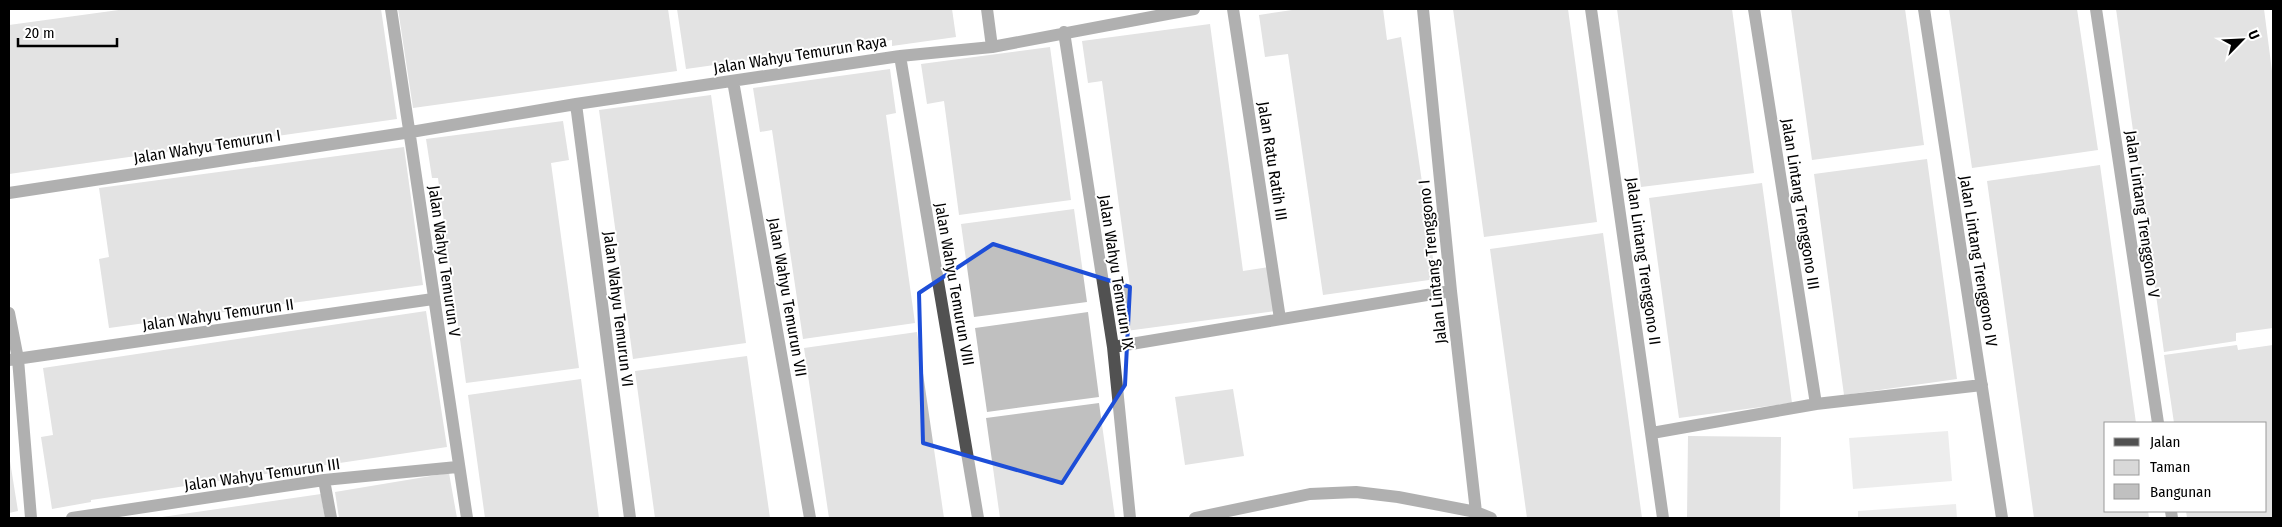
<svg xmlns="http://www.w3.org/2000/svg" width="2282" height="527" viewBox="0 0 2282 527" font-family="'Fira Sans Condensed',sans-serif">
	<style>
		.green { fill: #d8d8d8 }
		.building { fill: #c0c0c0 }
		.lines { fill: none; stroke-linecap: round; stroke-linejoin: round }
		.minor { stroke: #515151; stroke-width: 12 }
		.marked { fill: none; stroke: #1d4ed8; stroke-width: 4; stroke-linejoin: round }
		.labels { text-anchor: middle; stroke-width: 4; stroke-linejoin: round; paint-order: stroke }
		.street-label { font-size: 16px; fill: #000; stroke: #fff }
	</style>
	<rect width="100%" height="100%" fill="#fff"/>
	<path class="green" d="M1948 431 1952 481 1853 489 1849 438Z
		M1956 504 1957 518H1858V511Z"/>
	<path class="building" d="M126 9H381L397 119 9 174V25Z
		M398 9H668L677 71 413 108Z
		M677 9H952L956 37 892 46V40L686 69Z
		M1299 9H1383L1387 40 1401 37 1436 279 1323 295 1288 54 1265 57 1259 15Z
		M1453 9H1568L1597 222 1484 237Z
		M1617 9H1732L1754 173 1641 187Z
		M1791 9H1905L1924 145 1812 160Z
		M1949 9H2077L2098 150 1972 168Z
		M2116 9H2264L2273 79V328L2236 333V341L2164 352Z
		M1210 24 1243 271 1269 267 1275 311 1126 331 1120 287 1130 286 1102 81 1088 83 1082 41Z
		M1050 47 1071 200 959 215 944 101 927 104 921 64Z
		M890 69 896 113 886 115 915 323 803 339 772 130 760 132 753 88Z
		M711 95 746 343 633 359 599 110Z
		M563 121 569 160 551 163 579 368 466 383 438 178H432L426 139Z
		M404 147 423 285 109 328 99 259 109 257 99 188Z
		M1927 159 1957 379 1844 395 1814 174Z
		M2100 165 2136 423H2106V511H2148L2149 518H2034L1987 181Z
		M1762 183 1792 403 1679 418 1649 198Z
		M1074 209 1087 302 974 317 961 224Z
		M1603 233 1642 518H1527L1490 249Z
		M426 311 447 447 91 500V502L52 509 41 437 53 435 43 368Z
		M1088 312 1099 397 987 412 975 328Z
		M917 332 944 518H829L804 348Z
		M2237 345 2238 350 2273 345V518H2187L2186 511H2266V423H2174L2164 355Z
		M747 356 770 518H655L635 371Z
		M581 379 599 518H485L468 395Z
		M1233 389 1244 456 1185 465 1175 397Z
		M1099 403 1115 518H1000L986 418Z
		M1688 436 1781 437 1780 518H1687Z
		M9 455 18 511 9 513Z
		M449 473 457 518H339L335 492Z
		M321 494 325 518H162V517Z"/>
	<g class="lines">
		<path class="minor" d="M391 9 467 518
			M987 9 992 47
			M1233 9 1280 319
			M1423 9 1451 291 1476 512
			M1591 9 1663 518
			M1754 9 1816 404
			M1924 9 2002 518
			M2096 9 2158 423
			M1064 32 1113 347 1130 518
			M900 56 978 518
			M733 81 810 518
			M576 104 630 518
			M9 193 411 132 576 104 900 56 992 47 1194 9
			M9 313 18 359 31 518
			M1113 347 1451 291
			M9 360 433 299
			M1652 433 1816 404 1982 385
			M324 480 331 518
			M2171 511 2172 518
			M72 518 324 480 457 467
			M1195 518 1310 494 1356 492 1398 497 1476 512 1491 518"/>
	</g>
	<path d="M0 0H2282V527H0ZM993 244 1130 287 1125 385 1062 483 923 443 919 293Z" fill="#fff" fill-opacity=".55" fill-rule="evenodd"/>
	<path class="marked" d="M993 244 1130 287 1125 385 1062 483 923 443 919 293Z"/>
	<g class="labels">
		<g class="street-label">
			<text transform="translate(800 54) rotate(-9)" y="6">Jalan Wahyu Temurun Raya</text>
			<text transform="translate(207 146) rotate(-9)" y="6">Jalan Wahyu Temurun I</text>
			<text transform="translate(1273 161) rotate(81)" y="6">Jalan Ratu Ratih III</text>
			<text transform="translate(1801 204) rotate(81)" y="6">Jalan Lintang Trenggono III</text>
			<text transform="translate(2143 214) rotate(82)" y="6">Jalan Lintang Trenggono V</text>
			<text transform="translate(445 261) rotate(82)" y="6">Jalan Wahyu Temurun V</text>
			<text transform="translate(1644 261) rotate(82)" y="6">Jalan Lintang Trenggono II</text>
			<text transform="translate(1979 261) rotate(81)" y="6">Jalan Lintang Trenggono IV</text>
			<text transform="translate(1432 262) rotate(-96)" y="6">Jalan Lintang Trenggono I</text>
			<text transform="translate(1117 272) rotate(81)" y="6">Jalan Wahyu Temurun IX</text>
			<text transform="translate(955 284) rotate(80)" y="6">Jalan Wahyu Temurun VIII</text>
			<text transform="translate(788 297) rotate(80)" y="6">Jalan Wahyu Temurun VII</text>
			<text transform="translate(619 309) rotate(83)" y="6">Jalan Wahyu Temurun VI</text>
			<text transform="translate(218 314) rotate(-8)" y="6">Jalan Wahyu Temurun II</text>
			<text transform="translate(262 474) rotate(-8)" y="6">Jalan Wahyu Temurun III</text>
		</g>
	</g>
	<rect width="2282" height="527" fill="none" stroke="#000000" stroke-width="20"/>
	<rect x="2104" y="422" width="162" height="90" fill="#ffffff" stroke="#999999"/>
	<rect x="2114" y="438" width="25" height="8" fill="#515151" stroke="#999999"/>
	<text x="2150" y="447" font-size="15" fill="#000000">Jalan</text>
	<rect x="2114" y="460" width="25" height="15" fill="#d8d8d8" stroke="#999999"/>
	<text x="2150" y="472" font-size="15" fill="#000000">Taman</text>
	<rect x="2114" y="484" width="25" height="15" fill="#c0c0c0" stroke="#999999"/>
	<text x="2150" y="497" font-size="15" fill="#000000">Bangunan</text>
	<g transform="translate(2242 40) rotate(66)" stroke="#ffffff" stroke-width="4" paint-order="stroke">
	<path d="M0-4L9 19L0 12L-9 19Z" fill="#000000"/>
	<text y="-8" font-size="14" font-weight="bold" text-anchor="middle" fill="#000000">U</text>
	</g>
	<path d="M18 38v8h99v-8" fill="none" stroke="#000000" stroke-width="2.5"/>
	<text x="25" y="38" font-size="15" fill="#000000" stroke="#ffffff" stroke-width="4" paint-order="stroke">20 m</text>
</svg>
